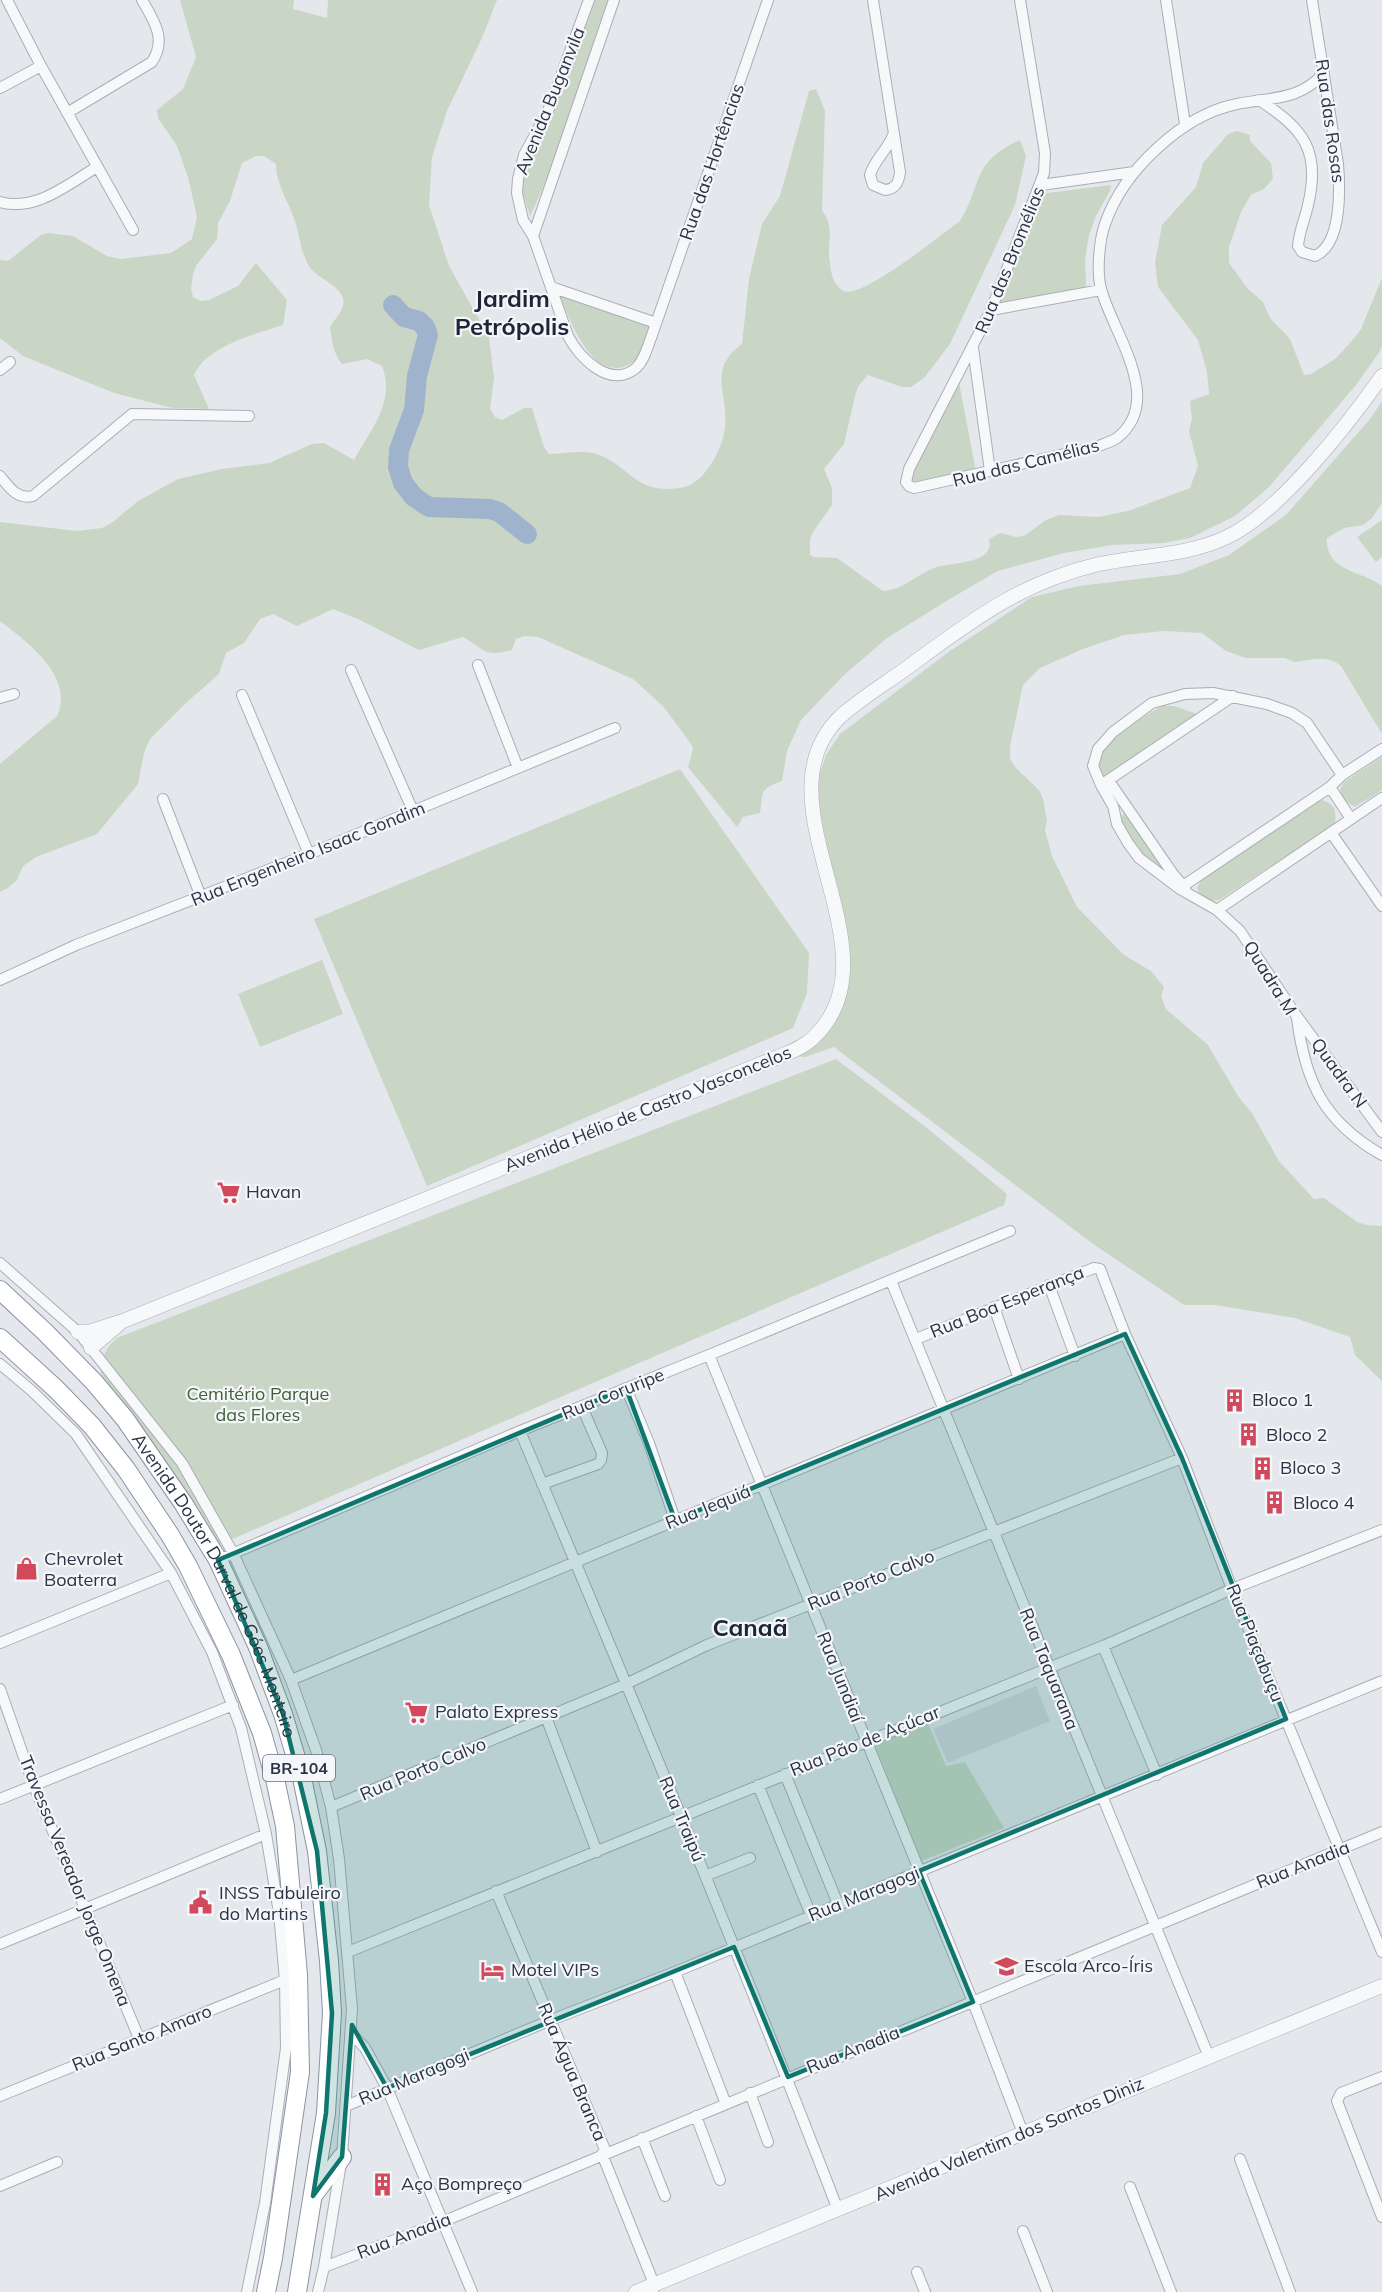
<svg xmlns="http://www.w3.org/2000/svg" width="1382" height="2292" viewBox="0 0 1382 2292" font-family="Mulish,sans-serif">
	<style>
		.built { fill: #d2d6de }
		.green { fill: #c9d6c5 }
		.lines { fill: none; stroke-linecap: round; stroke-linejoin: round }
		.river { stroke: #9fb4cc; stroke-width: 20 }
		.minor-casing { stroke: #a9aeb7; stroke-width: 12 }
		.tertiary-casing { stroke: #a9aeb7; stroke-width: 15 }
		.trunk-casing { stroke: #8b94a3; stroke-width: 20 }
		.minor { stroke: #f7f8fa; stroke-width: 10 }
		.tertiary { stroke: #f7f8fa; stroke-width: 14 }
		.trunk { stroke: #fff; stroke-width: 18 }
		.marked { fill: #0f766e; fill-opacity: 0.2; stroke: #0f766e; stroke-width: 4.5; stroke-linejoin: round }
		.labels { text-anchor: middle; stroke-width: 4.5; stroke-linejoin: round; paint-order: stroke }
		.shield { fill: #f4f6f9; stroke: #676e7b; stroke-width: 1.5 }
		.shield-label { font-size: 16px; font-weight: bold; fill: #2b3445 }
		.street-label { font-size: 18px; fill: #2b3445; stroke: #f4f6f9 }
		.poi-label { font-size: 18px; fill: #2b3445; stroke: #f4f6f9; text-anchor: start }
		.park-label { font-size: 18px; fill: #3f6138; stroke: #f4f6f9 }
		.district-label { font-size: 24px; font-weight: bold; fill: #1d2536; stroke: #f4f6f9 }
	</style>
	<rect width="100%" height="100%" fill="#e4e7ec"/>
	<path class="built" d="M1036 1686 1050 1721 948 1763 933 1729Z"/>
	<path class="green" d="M180 0H294L293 9 327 18 328 0H497L481 40 447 111 432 157 429 205 449 266 489 337 494 377 490 409 495 417 502 420 524 408H532L544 447 549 454C564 454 584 449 599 455 626 465 635 489 667 489 675 489 683 488 690 485 708 476 723 447 725 428 729 394 706 370 742 344L749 279 762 224 780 196 809 91 816 89 825 111 822 211C836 227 826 244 830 263 831 273 833 286 844 291 862 299 942 234 960 221 983 183 971 162 1020 140L1026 156 1015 205 950 344 924 378 911 387H902L868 375 859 385 856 392 844 444 824 469 832 488V505L813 532 810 539V555L814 557 837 558 883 591C903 590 916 575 934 568 947 563 978 564 987 552 990 548 990 543 989 539L1000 533 1016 537 1024 536 1046 520 1059 515 1098 517 1128 511 1190 488 1198 466 1189 431 1192 419 1190 401 1209 394 1207 372 1198 340 1158 287 1155 263 1162 225 1196 187 1203 163 1228 134 1237 131 1250 135V141L1271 163 1273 179 1264 189 1251 195 1241 212 1229 247V263L1248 289 1263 302 1270 318 1290 339 1304 375 1311 374 1335 359 1351 342 1361 329 1382 278V346L1380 351 1356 385 1268 488 1235 516 1190 538 1164 543 1112 545 1064 553 998 571 948 600 887 638 843 676 801 720 787 751 782 781C759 789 763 792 760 813L743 817 737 827 688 767 693 749 691 744 663 706 633 679 538 637 525 636 516 639 512 650C483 658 485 649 463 637L419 650 358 619 333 609 297 626 273 614 260 619 244 643 226 653 219 674 187 702 150 739 144 753 138 784 97 834 36 857 23 866 17 880 8 888 0 892V764L57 716C75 676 27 642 0 621V522L77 531 102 528 113 522 138 501 178 479 222 469 269 463 312 444 324 443 354 460C370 431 396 401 382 366L367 359 342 364C333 353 332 341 330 327 335 319 346 308 343 298 339 286 321 279 312 270 301 257 300 236 295 221 289 202 276 185 276 164L264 156H256L242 163 230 201 218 223 217 239 196 266 193 274 191 289 193 297 201 301 209 300 238 286 256 263 287 300 283 325C255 334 207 346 194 375L209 409 173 408 114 393 23 356 0 338V260L8 261 41 235 48 233 73 236 107 256 121 259 171 253 192 239 197 217 188 177 177 146 158 118 157 110 183 89 196 57Z
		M594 0H608C584 72 563 148 530 216L523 193V180L529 154 557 103Z
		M1111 185 1110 191 1096 216 1089 235 1085 259 1086 284 1084 289 996 306 1040 194Z
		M559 294 651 326C647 336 644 348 638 357 635 362 629 365 623 367 589 376 569 317 559 294Z
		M958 377 976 472 913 486 908 476Z
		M1382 401V503L1372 518 1363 525 1344 528 1327 538C1325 572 1363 571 1382 586V734L1341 666C1326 654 1312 660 1294 662L1285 658H1246L1226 651 1202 633 1164 631 1124 635 1083 649 1040 668 1023 685 1010 746V759L1016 768 1039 790 1043 799 1047 820 1045 830 1052 856 1077 907 1124 955 1151 971 1164 987 1161 997 1166 1009 1208 1045 1238 1096 1252 1113 1279 1161 1314 1199 1324 1198 1357 1222 1367 1225 1382 1226V1381L1355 1355 1350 1337 1295 1318 1215 1305H1184L1093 1244 834 1047 805 1057 794 1056 812 1047 827 1034 838 1017 846 987V942L815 788 826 755 840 734 950 651 1032 597 1079 586 1180 574 1229 555 1286 515 1371 418Z
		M1382 520V557L1376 562 1357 537Z
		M1162 706H1174L1200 715 1103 778C1083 747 1140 720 1162 706Z
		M1382 757V790L1355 807C1346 802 1342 799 1340 789L1344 782Z
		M680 769 809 953 807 993 793 1028 427 1186 314 919Z
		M1322 800C1334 804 1337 810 1335 823L1330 827 1219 900 1211 901 1200 895 1197 888 1201 880 1317 801Z
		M1123 814 1129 815 1163 866 1160 870 1139 853 1119 820Z
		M322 960 343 1014 260 1047 238 994Z
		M836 1059 927 1128 1007 1194 1004 1205 214 1547 101 1373C102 1357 105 1348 117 1338Z
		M928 1723 946 1766 965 1762 1004 1828 921 1861 875 1745Z"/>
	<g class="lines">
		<path class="river" d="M393 305 404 317 419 321 425 327 428 335 417 376 414 410 399 450 398 467 403 483 414 497 429 507 490 509 499 512 527 534"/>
		<defs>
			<path id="minor" d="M7 0 41 66 133 230
				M589 0 548 111 524 155 518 179 517 193 523 220 533 236 568 336C579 357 610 390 636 368 644 361 647 348 651 338L768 0
				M873 0 900 172C899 182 896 189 885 190L873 185 870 175C874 160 887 151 893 135
				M1020 0 1045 153 1044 173 991 310 909 469 906 482 909 486 914 488 1096 447C1103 444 1111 442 1117 438 1165 401 1114 334 1102 292 1096 275 1099 241 1105 224 1123 171 1182 115 1237 104 1272 97 1299 101 1324 73
				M1166 0 1185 124
				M0 88 41 66
				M1259 100C1304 129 1321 151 1308 205 1305 219 1299 232 1298 246L1302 252 1315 256C1342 244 1340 189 1338 164L1312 0
				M67 113 152 62C167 39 154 21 142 0
				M1041 185 1134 172
				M0 202C36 212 68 184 97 167
				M533 236 614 0
				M551 287 656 323
				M991 310 1101 290
				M973 348 990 471
				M0 370 10 362
				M0 476C9 487 17 500 33 496L132 414 249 416
				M478 665 518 768
				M351 670 413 811
				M242 695 309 854
				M0 698 14 694
				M1342 775 1307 723 1292 713 1267 704 1213 693 1185 694 1152 703 1113 732 1098 749 1093 766 1101 785 1113 806 1117 824 1128 843 1139 858 1180 889 1217 910 1240 931 1296 1015 1382 1132
				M1109 781 1173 874 1185 888
				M1101 785 1233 696
				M1330 787 1351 819
				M163 799 201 897
				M1332 834 1382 906
				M1183 886 1330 787 1342 775 1382 749
				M1217 910 1382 798
				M0 980 76 945 309 854 615 728
				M1297 1018C1305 1082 1324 1122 1382 1155
				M0 1263 78 1332 182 1463 233 1553 291 1680 316 1750 331 1807 339 1859 352 2009 342 2157 324 2267 318 2292
				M891 1281 1209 2057
				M1049 1285 1075 1356
				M994 1307 1019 1379
				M916 1339 1094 1268 1100 1269 1125 1334 1182 1458 1232 1589 1382 1952
				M709 1355 973 2002 1023 2133
				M0 1364 32 1391 76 1434 171 1573 212 1652 241 1728 266 1834 279 1913 285 1980 286 2048 265 2203 247 2292
				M626 1388 649 1443 675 1520
				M520 1431C629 1689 737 1948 838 2210
				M542 1484 598 1464 601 1460 602 1453 582 1407
				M218 1560 520 1431 709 1355 1010 1231
				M0 1643 171 1573
				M1103 1646 1157 1775
				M291 1680 1125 1334
				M0 1689 34 1786 139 2038
				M546 1717 597 1852
				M785 1774 838 1904
				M758 1785 811 1915
				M0 1799 233 1705
				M331 1807 626 1684 707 1645 1182 1458
				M705 1876 750 1858
				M496 1891 606 2152
				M0 1944 266 1834
				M348 1952 1103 1646 1232 1589 1382 1530
				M675 1972 726 2104
				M351 2033 365 2048 387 2088 472 2292
				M1382 2077 1341 2093 1337 2101 1382 2217
				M750 2093 768 2142
				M0 2096 285 1980
				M346 2106 551 2020 675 1972 1382 1681
				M696 2116 720 2180
				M642 2138 665 2196
				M602 2154 654 2284 653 2290
				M1240 2159 1290 2292
				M0 2186 57 2162
				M1130 2187 1171 2292
				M1023 2231 1047 2292
				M324 2267 442 2222 1382 1832
				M917 2272 925 2292"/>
			<path id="tertiary" d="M78 1332H89L123 1321 778 1057C790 1052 804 1047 814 1037 903 951 751 801 841 716 860 699 883 685 904 670 967 624 1017 584 1095 565 1139 555 1185 557 1227 537 1279 513 1349 423 1382 376
				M91 1348 119 1324
				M636 2292 1382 1986"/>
			<g id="trunk">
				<path id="s1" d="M0 1290 45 1332 94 1382 125 1419 183 1503 218 1560 258 1647 283 1714 302 1778 317 1851 329 1961 332 2013 326 2113 297 2292"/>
				<path d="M0 1338 56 1389 92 1426 126 1469 170 1535 188 1566 231 1655 262 1733 275 1779 285 1826 298 1975 300 2072 273 2258 266 2292"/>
				<path d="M314 2194 342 2157"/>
			</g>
		</defs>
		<use href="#minor" class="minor-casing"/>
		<use href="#tertiary" class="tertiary-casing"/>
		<use href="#trunk" class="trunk-casing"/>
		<use href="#minor" class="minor"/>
		<use href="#tertiary" class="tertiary"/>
		<use href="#trunk" class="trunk"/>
	</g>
	<path class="marked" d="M1125 1334 1182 1458 1286 1719 919 1871 973 2002 788 2077 734 1947 387 2088 352 2025 342 2157 313 2196 326 2113 332 2013 317 1851 283 1714 218 1560 626 1388 675 1520Z"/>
	<defs>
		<symbol id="supermarket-bare" viewBox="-9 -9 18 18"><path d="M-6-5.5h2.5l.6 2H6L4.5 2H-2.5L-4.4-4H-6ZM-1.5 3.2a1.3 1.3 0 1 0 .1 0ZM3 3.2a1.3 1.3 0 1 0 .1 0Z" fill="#d1495b" stroke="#f4f6f9" stroke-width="2.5" paint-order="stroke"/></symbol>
		<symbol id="building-bare" viewBox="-9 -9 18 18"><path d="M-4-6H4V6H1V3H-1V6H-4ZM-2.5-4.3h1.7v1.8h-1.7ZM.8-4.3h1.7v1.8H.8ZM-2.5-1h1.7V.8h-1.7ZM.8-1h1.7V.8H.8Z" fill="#d1495b" stroke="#f4f6f9" stroke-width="2.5" paint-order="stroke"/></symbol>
		<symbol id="shop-bare" viewBox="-9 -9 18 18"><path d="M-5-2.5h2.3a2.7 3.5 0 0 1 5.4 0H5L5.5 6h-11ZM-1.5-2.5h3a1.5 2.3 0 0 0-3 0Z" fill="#d1495b" stroke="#f4f6f9" stroke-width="2.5" paint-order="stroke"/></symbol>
		<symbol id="civic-bare" viewBox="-9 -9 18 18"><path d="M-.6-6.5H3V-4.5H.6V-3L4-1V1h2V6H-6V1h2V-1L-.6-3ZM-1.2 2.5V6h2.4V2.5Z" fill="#d1495b" stroke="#f4f6f9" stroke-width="2.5" paint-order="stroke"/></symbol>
		<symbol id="school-bare" viewBox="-9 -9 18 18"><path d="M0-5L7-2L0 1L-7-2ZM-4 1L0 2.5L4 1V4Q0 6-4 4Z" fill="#d1495b" stroke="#f4f6f9" stroke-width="2.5" paint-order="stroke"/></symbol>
		<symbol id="hotel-bare" viewBox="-9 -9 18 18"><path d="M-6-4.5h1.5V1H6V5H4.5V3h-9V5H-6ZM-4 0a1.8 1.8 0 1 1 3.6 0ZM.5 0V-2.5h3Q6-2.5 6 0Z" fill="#d1495b" stroke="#f4f6f9" stroke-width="2.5" paint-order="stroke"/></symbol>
	</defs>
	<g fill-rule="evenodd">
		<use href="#supermarket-bare" x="212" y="1176" width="33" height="33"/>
		<use href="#building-bare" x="1218" y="1384" width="33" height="33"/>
		<use href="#building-bare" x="1232" y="1418" width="33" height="33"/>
		<use href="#building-bare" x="1246" y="1452" width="33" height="33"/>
		<use href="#building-bare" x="1258" y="1486" width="33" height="33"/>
		<use href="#shop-bare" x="10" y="1552" width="33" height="33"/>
		<use href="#supermarket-bare" x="400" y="1696" width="33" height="33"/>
		<use href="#civic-bare" x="184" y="1886" width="33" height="33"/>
		<use href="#school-bare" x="990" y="1950" width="33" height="33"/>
		<use href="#hotel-bare" x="476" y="1954" width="33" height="33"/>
		<use href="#building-bare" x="366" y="2168" width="33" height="33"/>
	</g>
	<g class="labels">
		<rect class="shield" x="263" y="1755" width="72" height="26" rx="4.5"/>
		<g class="shield-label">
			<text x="299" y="1774">BR-104</text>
		</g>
		<g class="street-label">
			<text transform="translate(550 101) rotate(-68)" y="6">Avenida Buganvila</text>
			<text transform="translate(1330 121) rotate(82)" y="6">Rua das Rosas</text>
			<text transform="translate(712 162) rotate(-71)" y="6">Rua das Hortências</text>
			<text transform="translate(1010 260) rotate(-68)" y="6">Rua das Bromélias</text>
			<text transform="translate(1026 463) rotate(-14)" y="6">Rua das Camélias</text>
			<text transform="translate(308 854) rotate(-22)" y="6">Rua Engenheiro Isaac Gondim</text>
			<text transform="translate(1270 978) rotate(58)" y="6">Quadra M</text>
			<text transform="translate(1339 1073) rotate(54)" y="6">Quadra N</text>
			<text transform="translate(648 1109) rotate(-22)" y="6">Avenida Hélio de Castro Vasconcelos</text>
			<text transform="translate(1007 1302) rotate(-22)" y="6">Rua Boa Esperança</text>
			<text transform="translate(613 1394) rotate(-22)" y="6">Rua Coruripe</text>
			<text transform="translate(708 1507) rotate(-22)" y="6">Rua Jequiá</text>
			<text transform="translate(871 1580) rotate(-22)" y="6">Rua Porto Calvo</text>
			<text dy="6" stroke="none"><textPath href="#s1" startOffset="370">Avenida Doutor Durval de Góes Monteiro</textPath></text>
			<text transform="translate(1255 1643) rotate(68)" y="6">Rua Piaçabuçu</text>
			<text transform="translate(1049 1669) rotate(68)" y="6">Rua Taquarana</text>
			<text transform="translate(840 1677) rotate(68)" y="6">Rua Jundiaí</text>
			<text transform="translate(865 1741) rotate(-22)" y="6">Rua Pão de Açúcar</text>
			<text transform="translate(423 1769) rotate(-23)" y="6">Rua Porto Calvo</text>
			<text transform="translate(682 1819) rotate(67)" y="6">Rua Traipú</text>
			<text transform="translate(1303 1865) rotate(-22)" y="6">Rua Anadia</text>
			<text transform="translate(75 1881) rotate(68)" y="6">Travessa Vereador Jorge Omena</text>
			<text transform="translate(864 1894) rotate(-22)" y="6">Rua Maragogi</text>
			<text transform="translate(142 2038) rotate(-22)" y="6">Rua Santo Amaro</text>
			<text transform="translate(853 2050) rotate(-22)" y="6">Rua Anadia</text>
			<text transform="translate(572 2072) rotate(67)" y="6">Rua Água Branca</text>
			<text transform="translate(414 2077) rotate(-23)" y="6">Rua Maragogi</text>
			<text transform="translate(1009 2139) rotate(-23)" y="6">Avenida Valentim dos Santos Diniz</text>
			<text transform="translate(404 2236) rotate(-21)" y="6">Rua Anadia</text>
		</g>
		<g class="poi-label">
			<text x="246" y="1198">Havan</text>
			<text x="1252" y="1406">Bloco 1</text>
			<text x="1266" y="1441">Bloco 2</text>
			<text x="1280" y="1474">Bloco 3</text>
			<text x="1293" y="1509">Bloco 4</text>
			<text x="44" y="1565">Chevrolet<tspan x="44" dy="21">Boaterra</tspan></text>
			<text x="435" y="1718">Palato Express</text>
			<text x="219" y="1899">INSS Tabuleiro<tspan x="219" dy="21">do Martins</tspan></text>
			<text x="1024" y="1972">Escola Arco-Íris</text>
			<text x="511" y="1976">Motel VIPs</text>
			<text x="401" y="2190">Aço Bompreço</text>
		</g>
		<g class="park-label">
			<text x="258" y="1400">Cemitério Parque<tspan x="258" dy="21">das Flores</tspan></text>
		</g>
		<g class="district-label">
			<text x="512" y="307">Jardim<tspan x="512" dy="28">Petrópolis</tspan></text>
			<text x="750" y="1636">Canaã</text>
		</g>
	</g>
</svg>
